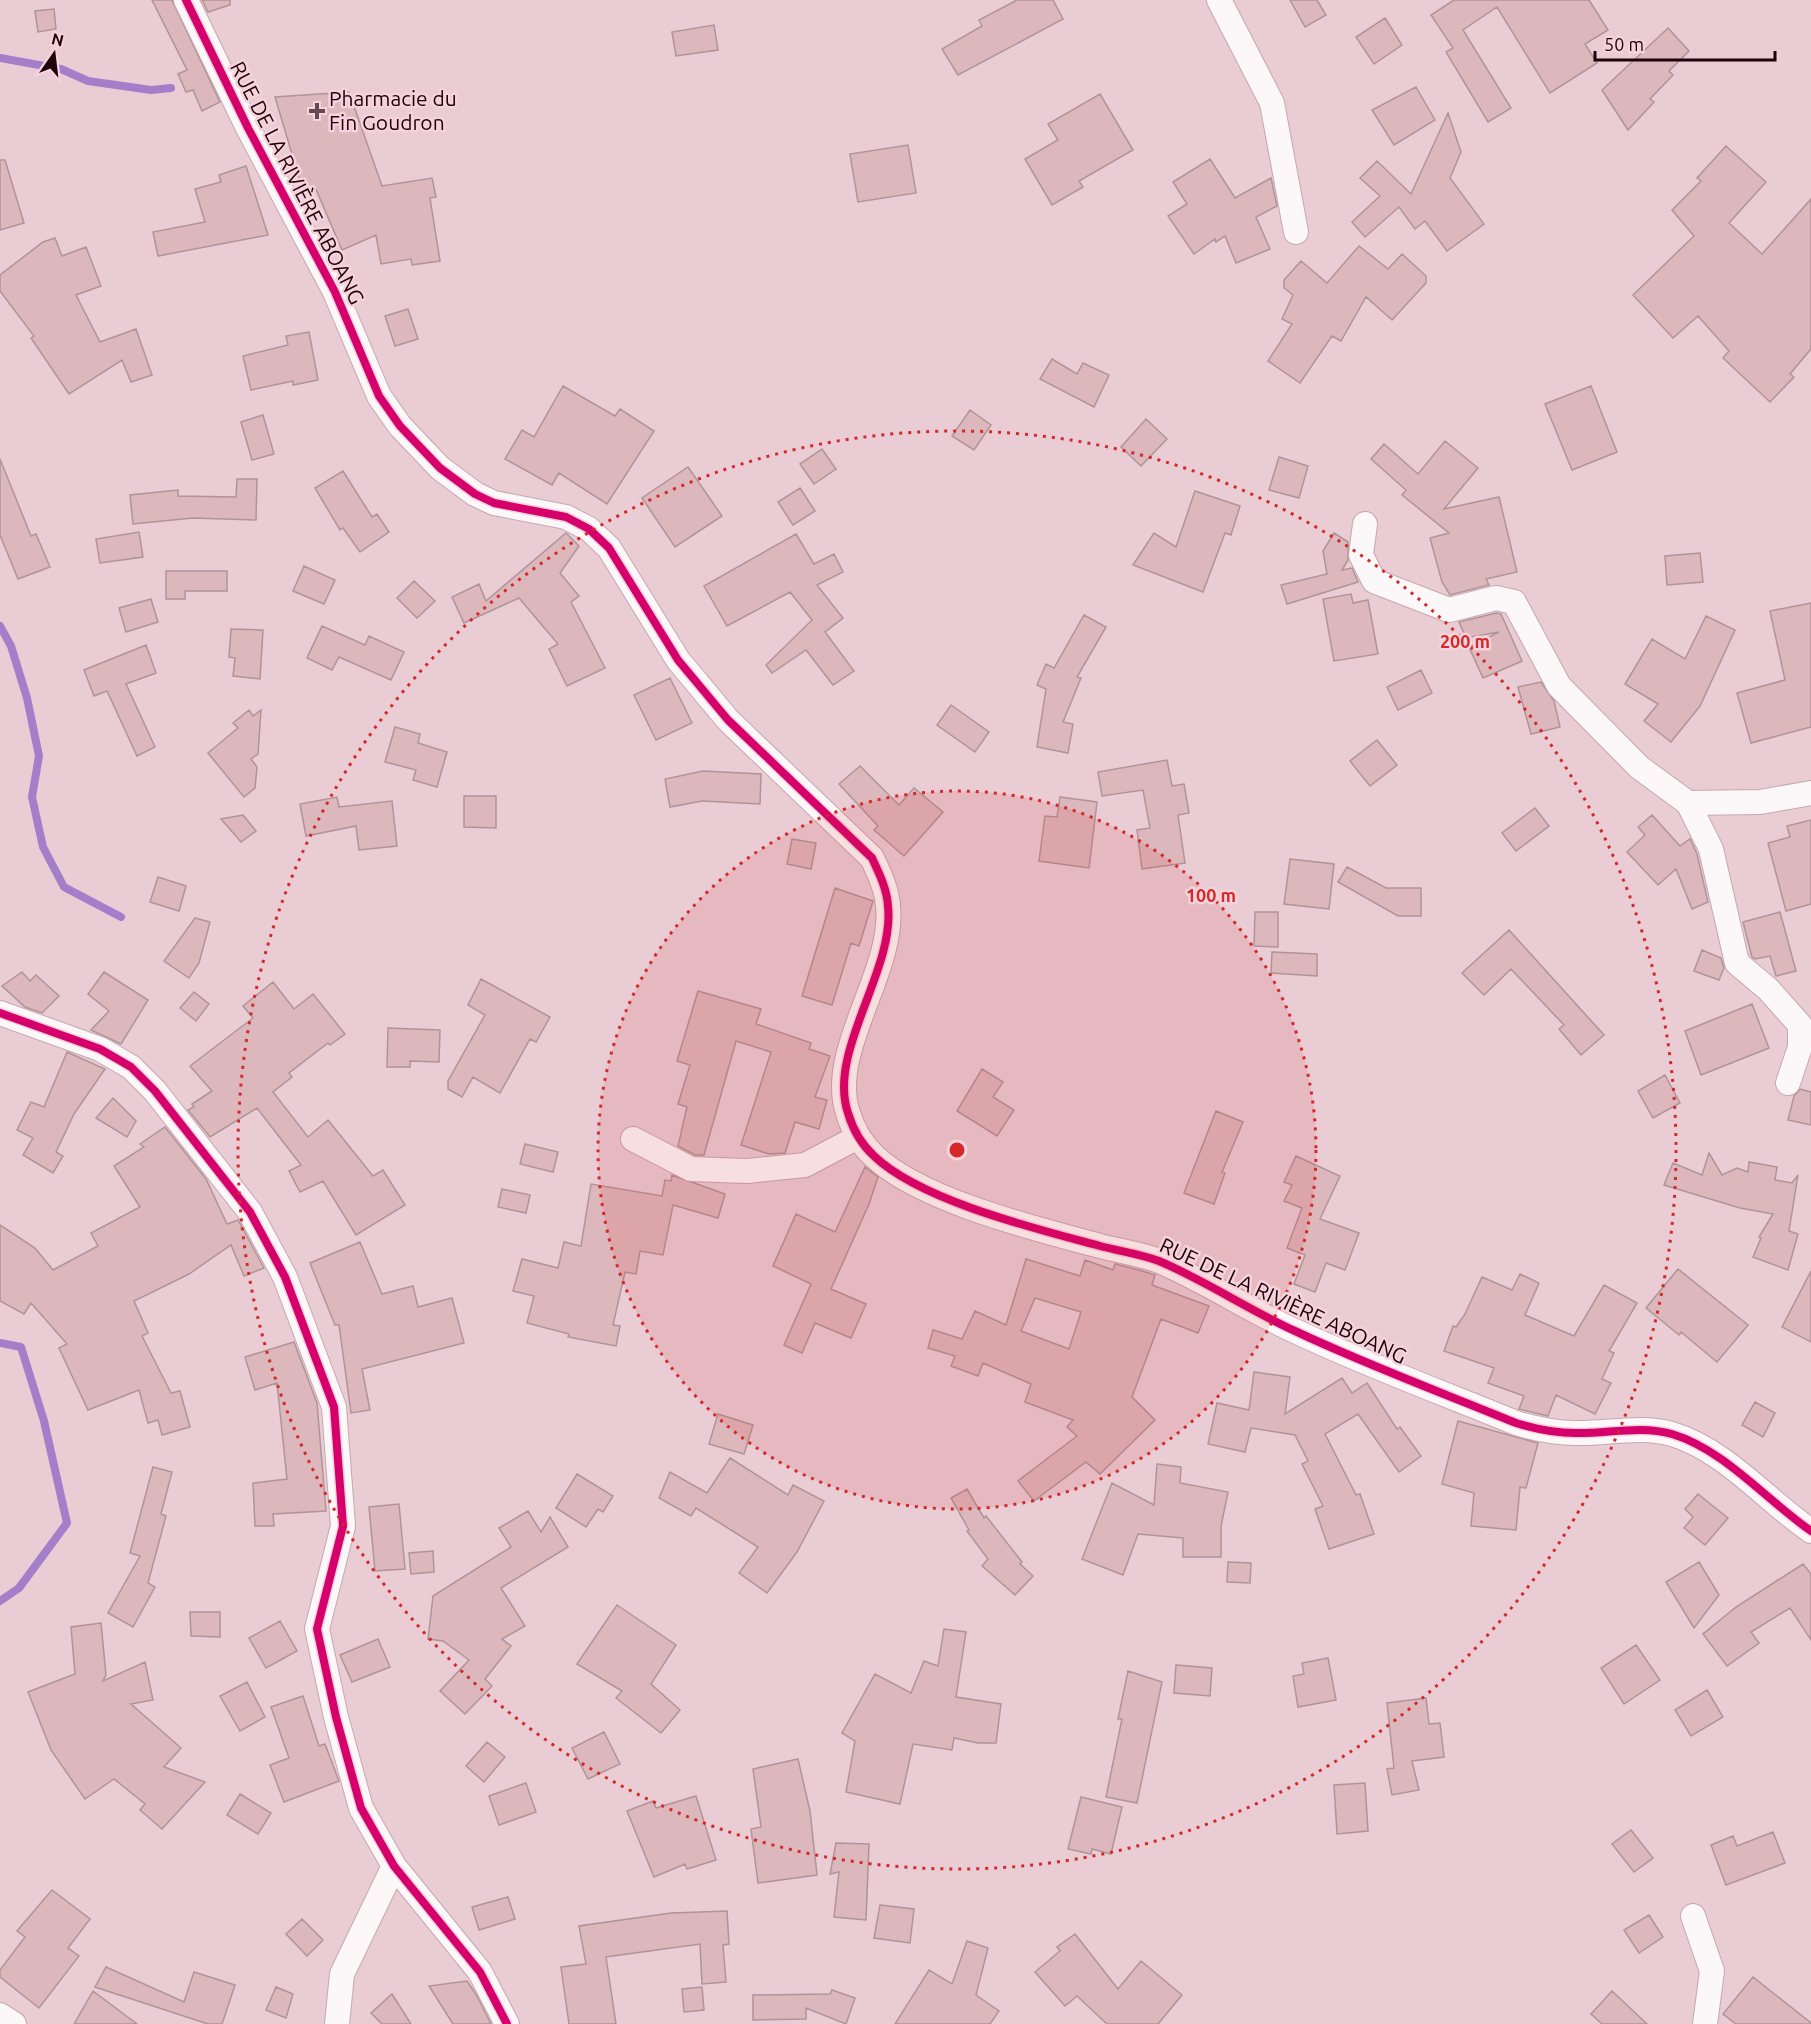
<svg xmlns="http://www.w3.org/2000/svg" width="1811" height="2024" viewBox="0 0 1811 2024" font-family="Ubuntu,sans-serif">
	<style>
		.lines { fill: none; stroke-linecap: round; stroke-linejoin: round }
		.stream { stroke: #a47ec8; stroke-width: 8 }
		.building { fill: #dcb7bb; stroke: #b09498; stroke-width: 1.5; fill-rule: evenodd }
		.minor-casing { stroke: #c5a8b1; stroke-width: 26 }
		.minor { stroke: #fcf7f9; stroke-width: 24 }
		.cycleway-casing { stroke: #f6d2dc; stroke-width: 11 }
		.cycleway { stroke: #d6006c; stroke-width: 8 }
		.ring { fill: none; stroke: #d62828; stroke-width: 3; stroke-dasharray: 3 6 }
		.poi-dot { fill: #654952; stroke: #f6d2dc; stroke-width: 2 }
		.labels { text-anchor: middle; stroke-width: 5; stroke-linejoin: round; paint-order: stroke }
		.poi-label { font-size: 21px; fill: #1e030c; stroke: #f6d2dc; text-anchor: start }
		.street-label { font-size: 21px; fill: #1e030c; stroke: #f6d2dc }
		.centre { fill: #d62828; stroke: #f6d2dc; stroke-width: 3 }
		.ring-label { font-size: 18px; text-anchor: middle; font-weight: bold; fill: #d62828; stroke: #f6d2dc; stroke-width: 5; stroke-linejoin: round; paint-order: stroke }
	</style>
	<rect width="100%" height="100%" fill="#e9ccd4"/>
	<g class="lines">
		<path class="stream" d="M0 58 61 69 88 81 151 90 171 88
			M0 626 11 646 27 698 39 756 32 797 43 847 64 887 121 917
			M0 1343 21 1347 44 1421 67 1523 19 1588 0 1601"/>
	</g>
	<path class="building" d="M152 0H172L220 102 202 111 193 90 186 92 178 74 187 70Z
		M202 0H230V5L208 12Z
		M1017 0H1053L1063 19 958 75 942 49 982 26 979 20Z
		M1290 0H1317L1326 15 1305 27Z
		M1454 0H1589L1608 30 1585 44 1597 63 1550 93 1497 7 1463 30 1511 108 1488 122 1446 52 1453 48 1431 15Z
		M54 9 56 29 38 32 35 11Z
		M1385 18 1402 45 1374 64 1356 37Z
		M714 25 718 50 676 56 672 32Z
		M1668 28 1689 51 1669 71 1673 75 1650 99 1654 102 1628 130 1602 90Z
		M1416 87 1435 120 1394 145 1372 110Z
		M349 92 382 186 432 178 436 197 430 198 440 261 412 265 411 259 381 264 376 235 342 250 315 187 303 191 275 97Z
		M1100 94 1133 150 1079 181 1083 187 1052 205 1025 159 1058 140 1048 124Z
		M1448 113 1461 152 1450 178 1484 224 1447 251 1425 221 1415 229 1399 207 1365 237 1352 222 1380 196 1360 178 1377 161 1411 194Z
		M908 145 916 193 858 202 850 154Z
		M1726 146 1766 182 1729 223 1762 254 1811 199V349L1790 374 1794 377 1770 402 1723 358 1729 351 1698 316 1673 338 1633 295 1694 236 1672 210 1701 181 1697 178Z
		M1210 159 1235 198 1271 178 1277 206 1256 217 1270 249 1236 263 1225 236 1216 242 1215 239 1194 254 1168 216 1187 204 1173 182Z
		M0 160H5L24 223 0 230Z
		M246 166 268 235 158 256 153 232 205 222 195 189 221 182 219 175Z
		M55 238 62 256 86 247 101 286 76 295 100 342 136 329 152 375 131 382 122 360 69 394 31 338 34 336 0 291V275L43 242Z
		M1359 246 1388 269 1402 254 1426 276V283L1392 320 1366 297 1341 341 1332 336 1300 383 1268 361 1292 324 1282 319 1293 295 1284 288V280L1301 261 1327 283Z
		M408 309 418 339 395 346 385 316Z
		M309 332 318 380 293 385V381L251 390 243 356 288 345 286 336Z
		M1052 359 1077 374 1083 363 1109 375 1094 407 1040 379Z
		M563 386 615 416 620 409 654 431 607 504 559 473 552 485 505 459 522 430 534 437Z
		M1591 386 1617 452 1572 470 1545 404Z
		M970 410 991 425 974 450 952 436Z
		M263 415 274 454 252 460 241 422Z
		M1146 419 1167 439 1141 466 1121 447Z
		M1445 441 1478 468 1444 509 1499 497 1517 572 1486 579 1489 585 1450 595 1442 582 1430 538 1449 533 1402 495 1406 490 1371 459 1384 444 1418 474Z
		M822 449 836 469 814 484 800 464Z
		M1279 457 1308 466 1299 498 1269 490Z
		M0 459 31 536 36 534 50 567 18 579 0 535Z
		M688 467 722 516 675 547 642 498Z
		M343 471 372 517 377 514 389 532 360 552 343 528 340 530 315 488Z
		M237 479H257L256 520 193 518 133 524 130 495 178 490V496L236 497Z
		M800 488 815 511 793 525 778 502Z
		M1195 491 1240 506 1231 535 1225 533 1203 592 1133 565 1154 533 1176 547Z
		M139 532 143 557 100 563 96 539Z
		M566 533 579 546 560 573 579 596 571 602 605 668 567 686 549 649 558 644 519 598 464 623 452 597 479 584 486 601Z
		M1334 533 1348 542V560L1342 570 1352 568 1358 582 1287 604 1281 585 1327 574 1323 551Z
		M796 534 814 564 834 554 843 572 817 585 843 618 825 632 854 671 833 685 806 650 772 673 766 665 812 620 790 592 727 626 704 586Z
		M1700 553 1703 582 1667 585 1665 556Z
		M304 566 335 580 324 604 293 591Z
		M166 571H227V591H185V599H166Z
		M414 581 435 601 417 618 397 598Z
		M1351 594 1353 603 1368 600 1378 654 1334 661 1323 599Z
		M151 599 158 622 126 632 119 608Z
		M1811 603V727L1751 743 1737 693 1785 680 1770 611Z
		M1496 613 1501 614 1522 661 1483 678 1469 647 1499 632 1466 638 1459 622Z
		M1084 615 1106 627 1077 677 1081 678 1063 722 1073 724 1068 753 1037 747 1046 689 1037 685 1046 664 1054 668Z
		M1706 616 1735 630 1700 706 1671 742 1644 721 1658 704 1625 684 1652 639 1685 659Z
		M322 626 365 645 369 636 404 652 391 680 339 657 332 670 307 658Z
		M231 629 263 630 260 679 233 676 235 658 229 657Z
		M146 645 156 673 126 684 155 747 137 756 107 691 94 696 84 670Z
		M1421 670 1432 693 1398 710 1387 687Z
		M670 678 692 723 656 740 634 695Z
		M1541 682 1554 701 1560 727 1531 734 1518 687Z
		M951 705 989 732 975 752 937 725Z
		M249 710 253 716 261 710 258 754 251 759 257 767 255 788 244 797 208 753 238 728 233 723Z
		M395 727 420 734 418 743 447 752 437 787 413 780 416 770 385 762Z
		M1377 740 1397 765 1370 786 1350 761Z
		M1167 760 1172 786 1184 784 1189 813 1178 815 1185 863 1142 869 1137 830 1150 828 1143 790 1102 796 1098 772Z
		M860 766 899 805 914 788 943 812 904 856 874 830 878 826 839 784Z
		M703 771 761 774 760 804 702 801 670 807 665 779Z
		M464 796H496V828L464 827Z
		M337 797 339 807 392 801 397 846 359 850 356 826 306 836 300 804Z
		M1060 797 1097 802 1089 868 1039 861 1045 816 1057 817Z
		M1535 808 1549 826 1516 851 1502 833Z
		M243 815 256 831 241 842 221 819Z
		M1652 815 1680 846 1690 839 1697 854 1708 902 1692 909 1676 869 1658 885 1627 852 1645 835 1638 827Z
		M1811 820V904L1786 911 1768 843 1790 837 1787 826Z
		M792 839 816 843 811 869 787 864Z
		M1290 859 1334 864 1329 909 1284 904Z
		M1347 867 1386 888H1421V916H1398L1338 882Z
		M158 877 186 886 179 911 150 902Z
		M835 888 873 901 859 946 851 943 832 1005 802 996Z
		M1255 912H1278V947L1254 946Z
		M1780 912 1796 971 1776 976 1770 956 1755 959 1752 957 1743 922Z
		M195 918 210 922 199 963 189 978 164 961Z
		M1509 930 1604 1035 1581 1055 1559 1029 1564 1025 1511 969 1484 995 1462 973Z
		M1702 950 1721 958 1724 968 1719 980 1694 971Z
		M1272 952 1317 954V976L1271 973Z
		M22 972 30 981 36 975 59 996 42 1013 25 1007 2 986Z
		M104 972 148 1000 121 1044 91 1030 109 1011 88 994Z
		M481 979 550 1017 536 1042 530 1039 500 1093 473 1077 462 1097 448 1089V1081L485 1015 468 1005Z
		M273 982 294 1009 313 994 345 1034 330 1045 328 1043 289 1073 292 1077 273 1092 308 1137 328 1120 373 1176 383 1170 405 1205 356 1235 323 1181 300 1192 289 1171 301 1165 257 1108 210 1137 188 1110 194 1107 192 1104 212 1091 190 1066 253 1018 243 1006Z
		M698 991 761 1009 756 1024 811 1043 809 1049 830 1056 815 1097 827 1100 819 1129 795 1122 785 1153 769 1154 741 1145 771 1052 736 1041 704 1155H695L678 1146 687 1107 678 1104 690 1065 677 1061Z
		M194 992 209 1004 196 1021 180 1008Z
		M1752 1004 1769 1048 1701 1075 1685 1031Z
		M388 1028 440 1030 439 1062 410 1061V1067H387Z
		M67 1052 105 1069 74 1114 56 1152 63 1156 53 1173 23 1155 33 1138 17 1130 31 1102 44 1107Z
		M982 1069 1003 1082 993 1097 1014 1110 997 1136 957 1111Z
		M1665 1075 1680 1103 1653 1118 1638 1091Z
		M1800 1089 1811 1092V1125L1788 1120 1794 1096Z
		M113 1098 136 1121 127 1137 96 1118Z
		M1216 1111 1243 1122 1222 1172 1225 1173 1214 1204 1184 1193Z
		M165 1127 206 1179 227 1224 238 1220 264 1268 244 1276 231 1245 189 1274 134 1301 148 1333 142 1336 171 1393 180 1391 190 1427 162 1435 158 1420 148 1423 139 1390 88 1410 59 1348 67 1344 31 1303 24 1314 0 1301V1225L35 1248 53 1270 98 1246 91 1233 140 1207 114 1166 144 1147 140 1144Z
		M525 1144 558 1152 553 1172 520 1164Z
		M1709 1153 1722 1175 1737 1168 1748 1172 1749 1162 1777 1167 1775 1180 1792 1183 1798 1175 1789 1231 1798 1234 1788 1270 1753 1257 1761 1238 1759 1237 1773 1214 1740 1208 1664 1185 1673 1163 1702 1175Z
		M1296 1156 1340 1176 1320 1219 1359 1233 1345 1270 1326 1263 1315 1292 1294 1284 1305 1255 1287 1248 1302 1208 1284 1201 1292 1185 1284 1182Z
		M865 1167 878 1177 869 1204 831 1289 866 1304 851 1338 815 1323 802 1353 784 1345 811 1284 773 1266 796 1214 835 1232Z
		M672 1175 725 1194 718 1218 673 1205 663 1255 640 1251 636 1274 625 1272 613 1325 620 1326 616 1346 568 1337 569 1334 527 1323 534 1296 513 1291 522 1259 558 1268 564 1242 581 1246 591 1184 662 1196 665 1180 671 1181Z
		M502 1189 530 1195 526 1213 498 1207Z
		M360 1242 382 1294 413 1286 418 1307 452 1298 464 1343 362 1369 370 1410 351 1413 339 1325H335L310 1263Z
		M1026 1259 1080 1276 1085 1260 1113 1270 1115 1264 1139 1270 1155 1275 1152 1285 1209 1306 1198 1333 1161 1319 1132 1397 1155 1420 1100 1474 1086 1462 1034 1501 1018 1481 1077 1436 1067 1427 1073 1420 1025 1402 1031 1384 983 1363 978 1376 951 1366 955 1356 928 1348 933 1330 962 1339 975 1311 1006 1325ZM1035 1298 1081 1312 1069 1349 1021 1331Z
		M1678 1269 1748 1325 1717 1362 1681 1332 1679 1335 1646 1308Z
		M1811 1271V1342L1782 1327Z
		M1520 1274 1539 1283 1525 1315 1574 1336 1604 1285 1637 1303 1609 1351 1614 1353 1602 1379 1611 1383 1595 1414 1556 1395 1548 1416 1519 1409 1524 1396 1488 1383 1494 1368 1444 1351 1453 1326 1456 1327 1465 1314 1482 1277 1512 1290Z
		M294 1342 317 1403 326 1511 273 1514 274 1526H255L253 1483 287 1479 277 1383 255 1390 245 1357Z
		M1254 1372 1290 1377 1285 1414 1342 1378 1352 1393 1367 1383 1397 1429 1400 1427 1421 1456 1399 1472 1358 1414 1325 1434 1356 1495 1360 1494 1374 1534 1329 1549 1315 1509 1323 1506 1302 1464 1308 1461 1295 1435 1251 1428 1245 1452 1208 1444 1217 1403 1249 1410Z
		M1755 1402 1775 1413 1763 1437 1742 1425Z
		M718 1414 753 1425 744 1454 709 1444Z
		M1458 1421 1538 1443 1526 1488 1520 1487 1516 1530 1471 1526 1474 1493 1442 1484Z
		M730 1458 788 1495 793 1485 824 1501 797 1552 767 1593 739 1573 758 1547 696 1508 691 1516 659 1498 670 1472 707 1493Z
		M1157 1464 1181 1467 1180 1483 1228 1492 1221 1526V1557H1183V1538L1138 1534 1123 1575 1082 1559 1112 1483 1154 1505Z
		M153 1467 172 1472 161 1514 166 1516 148 1583 155 1587 133 1627 108 1613 140 1556 130 1553Z
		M577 1474 613 1496 603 1512 598 1509 586 1527 556 1508Z
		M967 1489 984 1518 986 1516 1022 1562 1020 1564 1033 1576 1015 1595 982 1566 988 1559 967 1531 969 1530 951 1498Z
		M1698 1494 1728 1518 1705 1545 1684 1528 1693 1517 1685 1509Z
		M399 1504 405 1569 375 1571 369 1507Z
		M528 1511 541 1532 550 1517 568 1547 501 1588 525 1626 502 1639 511 1646 485 1679 492 1686 465 1714 440 1691 469 1660 443 1641 428 1639 433 1596 511 1547 499 1528Z
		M433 1551 434 1572 411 1574 409 1553Z
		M1228 1562 1251 1563 1250 1583 1227 1582Z
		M1699 1562 1719 1595 1694 1628 1666 1582Z
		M1803 1564 1811 1574V1640L1790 1608 1751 1632 1759 1643 1727 1666 1703 1634 1736 1607Z
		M617 1605 676 1645 651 1684 680 1710 661 1733 616 1698 622 1691 577 1664Z
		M190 1612H220V1637L191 1636Z
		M280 1621 297 1651 266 1668 249 1638Z
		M101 1623 106 1675 103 1681 145 1662 153 1700 131 1704 181 1748 164 1767 205 1782 162 1829 140 1810 145 1804 114 1779 85 1799 51 1750 28 1692 75 1674 71 1627Z
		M944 1629 966 1632 956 1697 1001 1704 996 1743H978L954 1738 952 1750 913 1744 900 1804 846 1792 855 1741 842 1733 875 1674 911 1693 924 1661 938 1666Z
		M378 1639 390 1667 352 1682 340 1655Z
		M1636 1645 1660 1680 1624 1704 1601 1668Z
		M1328 1658 1336 1700 1298 1707 1293 1676 1304 1674 1302 1663Z
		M1176 1665 1212 1668 1210 1696 1174 1693Z
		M1128 1671 1162 1682 1137 1803 1106 1797 1122 1719H1118Z
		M247 1682 265 1717 240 1731 220 1696Z
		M1707 1690 1723 1717 1691 1736 1675 1710Z
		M303 1696 319 1746 325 1744 339 1781 284 1802 270 1765 289 1758 271 1707Z
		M1426 1698 1429 1724 1440 1723 1444 1757 1412 1761 1419 1790 1392 1795 1387 1769 1394 1768 1387 1703Z
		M604 1732 620 1764 588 1779 572 1748Z
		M487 1742 505 1757 484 1782 466 1766Z
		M798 1759 810 1811 817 1875 758 1883 751 1829 761 1827 753 1769Z
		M526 1783 536 1812 499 1825 489 1796Z
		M1365 1783 1368 1831 1337 1834 1334 1785Z
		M240 1794 271 1813 258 1834 227 1815Z
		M696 1796 716 1860 687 1869 685 1864 654 1877 627 1811 653 1801 656 1808Z
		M1081 1797 1122 1807 1111 1854 1092 1849 1091 1854 1068 1849Z
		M1631 1830 1653 1858 1634 1872 1612 1844Z
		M1773 1832 1785 1863 1726 1885 1711 1845 1733 1836 1737 1846Z
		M836 1843 869 1844 866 1920 834 1917 839 1872 830 1874Z
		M52 1890 90 1919 68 1948 79 1956 39 2008 0 1977V1970L25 1937 17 1931Z
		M508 1897 515 1919 479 1930 472 1907Z
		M880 1905 914 1909 910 1943 874 1938Z
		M727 1911 729 1944 723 1945 726 1982 702 1984 700 1944 606 1957 616 2024H569L561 1967 586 1964 579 1926 671 1913Z
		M1649 1915 1663 1937 1639 1953 1624 1930Z
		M302 1919 323 1940 307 1956 286 1934Z
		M1075 1934 1118 1989 1141 1961 1182 1995 1158 2024H1107L1077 1996 1065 2006 1035 1972 1060 1951 1057 1947Z
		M967 1941 988 1948 976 1995 999 2011 990 2024H895L929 1970 952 1984Z
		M106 1967 184 2002 194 1972 235 1985 222 2024H208L95 1987Z
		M1753 1977 1811 2023V2024H1736L1723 2014Z
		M467 1981 477 1996 491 2024H453L429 1986Z
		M276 1987 293 1994 286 2018 266 2010Z
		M702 1987 704 2010 684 2012 682 1989Z
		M832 1990 855 1998 846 2024 806 2008V2019L753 2020V1995L830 1994Z
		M93 1991 137 2024H74Z
		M1612 1991 1647 2024H1602L1591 2014Z
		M392 1994 411 2024H382L371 2013Z"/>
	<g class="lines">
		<defs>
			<path id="minor" d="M186 0 248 128 335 292 379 396 400 426 440 468 475 494 494 503 566 517 589 529 609 548 678 660 728 720 872 858C879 873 887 889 888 906 895 971 827 1051 848 1113 853 1130 861 1144 874 1156 921 1201 1037 1229 1100 1246 1119 1251 1141 1254 1159 1261 1206 1281 1249 1310 1295 1331 1367 1365 1443 1393 1516 1423 1536 1429 1554 1433 1575 1433 1607 1434 1640 1425 1672 1434 1725 1450 1766 1500 1811 1531
				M1219 0 1272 103 1296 232
				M1365 524 1361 555 1374 581 1449 610 1496 598 1514 602 1559 686 1639 767 1688 803 1760 802 1811 793
				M1688 803 1711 849 1737 963 1768 989 1800 1025V1047L1788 1083
				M0 1013 100 1049 131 1067 155 1091 250 1212 285 1277 334 1407 343 1526 317 1629 336 1717 361 1808 394 1866 480 1972 507 2024
				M633 1139 691 1169 747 1171 805 1165 858 1137
				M1693 1916 1712 1971 1705 2024
				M0 2015 14 2024
				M337 2024 342 1974 394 1866"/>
		</defs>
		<use href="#minor" class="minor-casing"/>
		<use href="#minor" class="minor"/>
		<defs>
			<path id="cycleway" d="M186 0 248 128 335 292 379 396 400 426 440 468 475 494 494 503 566 517 589 529 609 548 678 660 728 720 872 858C879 873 887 889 888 906 895 971 827 1051 848 1113 853 1130 861 1144 874 1156 921 1201 1037 1229 1100 1246 1119 1251 1141 1254 1159 1261 1206 1281 1249 1310 1295 1331 1367 1365 1443 1393 1516 1423 1536 1429 1554 1433 1575 1433 1607 1434 1640 1425 1672 1434 1725 1450 1766 1500 1811 1531
				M0 1013 100 1049 131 1067 155 1091 250 1212 285 1277 334 1407 343 1526 317 1629 336 1717 361 1808 394 1866 480 1972 507 2024"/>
		</defs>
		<use href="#cycleway" class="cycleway-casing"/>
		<use href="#cycleway" class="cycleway"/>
	</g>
	<circle cx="957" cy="1150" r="359" fill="#d62828" fill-opacity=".12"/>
	<g class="ring">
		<circle cx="957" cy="1150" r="359"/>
		<circle cx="957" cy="1150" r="719"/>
	</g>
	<path class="poi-dot" d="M314 102h6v6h6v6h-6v6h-6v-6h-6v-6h6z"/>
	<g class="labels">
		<g class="poi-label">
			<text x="329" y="106">Pharmacie du<tspan x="329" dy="24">Fin Goudron</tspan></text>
		</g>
		<g class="street-label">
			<text transform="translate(297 183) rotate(63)" y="7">RUE DE LA RIVIÈRE ABOANG</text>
			<text transform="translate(1283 1301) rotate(25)" y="7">RUE DE LA RIVIÈRE ABOANG</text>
		</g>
	</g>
	<circle cx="957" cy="1150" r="9" class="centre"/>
	<g class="ring-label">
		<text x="1465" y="648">200 m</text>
		<text x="1211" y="902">100 m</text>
	</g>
	<g transform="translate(54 54) rotate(14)" stroke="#f6d2dc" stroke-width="4.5" paint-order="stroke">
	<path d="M0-4.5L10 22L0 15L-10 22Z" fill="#1e030c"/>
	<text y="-9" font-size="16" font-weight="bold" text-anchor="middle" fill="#1e030c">N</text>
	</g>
	<path d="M1595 51v9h180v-9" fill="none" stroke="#1e030c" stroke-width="3"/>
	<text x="1604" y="51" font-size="18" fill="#1e030c" stroke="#f6d2dc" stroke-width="4.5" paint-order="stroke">50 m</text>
</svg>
